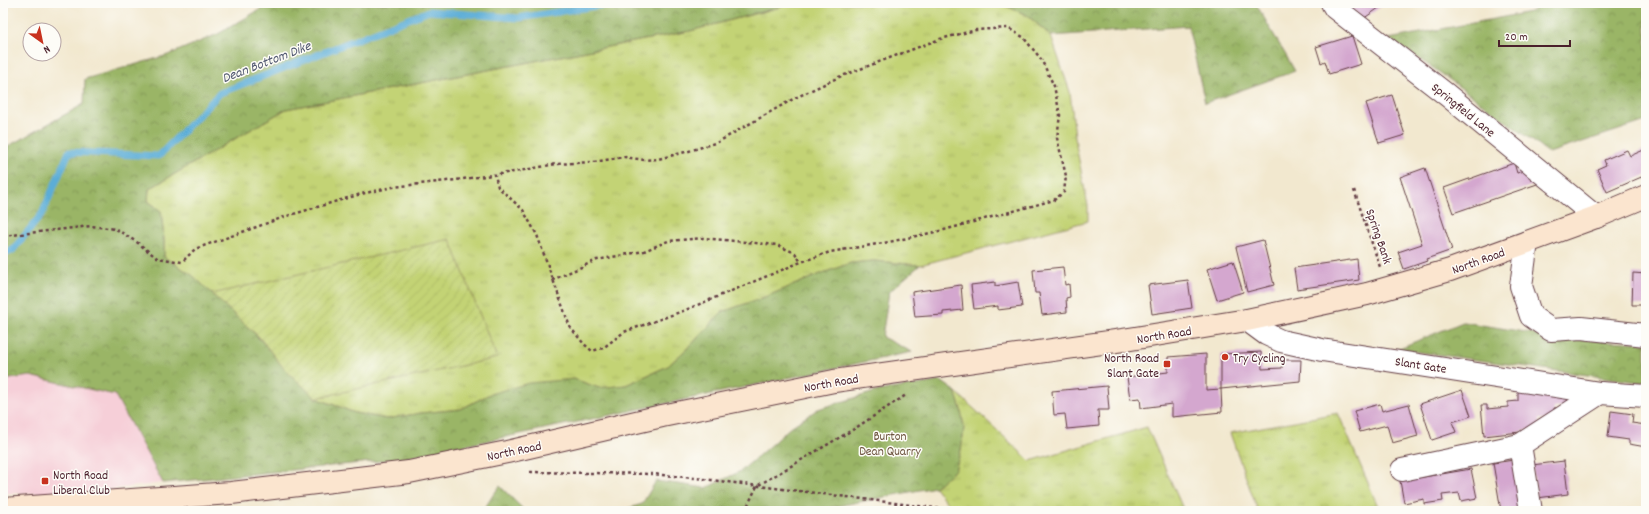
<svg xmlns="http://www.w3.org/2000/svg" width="1649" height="514" viewBox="0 0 1649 514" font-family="Dekko,sans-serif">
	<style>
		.built { fill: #f6cfd8 }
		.grass { fill: url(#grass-tufts); stroke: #867950 }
		.forest { fill: url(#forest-crowns); stroke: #726a48 }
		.garden { fill: url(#garden-furrows); stroke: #867950 }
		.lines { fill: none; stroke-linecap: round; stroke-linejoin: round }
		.stream { stroke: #5cadd7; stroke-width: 7 }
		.building { fill: #d4a7cf }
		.minor-casing { stroke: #633d44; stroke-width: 24 }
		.tertiary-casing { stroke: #633d44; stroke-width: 24 }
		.secondary-casing { stroke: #633d44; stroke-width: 24 }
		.path { stroke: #633d44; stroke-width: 2.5; stroke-dasharray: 3 3; stroke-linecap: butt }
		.minor { stroke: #fff; stroke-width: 22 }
		.tertiary { stroke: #fff; stroke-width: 22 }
		.secondary { stroke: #fbe5cf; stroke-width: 22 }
		.poi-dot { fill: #c8321e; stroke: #fdfcf7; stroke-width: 1.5 }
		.labels { text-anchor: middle; stroke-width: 3; stroke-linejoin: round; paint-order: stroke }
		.street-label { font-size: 13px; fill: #4a1f2b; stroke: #fdfcf7 }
		.poi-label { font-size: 13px; fill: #4a1f2b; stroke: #fdfcf7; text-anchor: start }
		.park-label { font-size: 13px; fill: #6e5541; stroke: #fdfcf7 }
		.water-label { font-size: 14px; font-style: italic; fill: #515870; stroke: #fdfcf7 }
	</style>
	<defs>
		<pattern id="grass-tufts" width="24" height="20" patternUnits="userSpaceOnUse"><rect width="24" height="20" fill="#c3d375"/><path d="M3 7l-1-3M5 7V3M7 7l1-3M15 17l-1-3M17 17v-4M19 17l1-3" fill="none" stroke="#a9b565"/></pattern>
		<pattern id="forest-crowns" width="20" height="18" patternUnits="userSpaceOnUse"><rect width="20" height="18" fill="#9ab566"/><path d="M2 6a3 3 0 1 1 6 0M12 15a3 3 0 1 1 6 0" fill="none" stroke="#809354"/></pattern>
		<pattern id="garden-furrows" width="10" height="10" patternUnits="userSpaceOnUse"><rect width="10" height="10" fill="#c3d375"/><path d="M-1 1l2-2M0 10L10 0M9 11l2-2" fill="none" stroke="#a9b565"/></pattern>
	</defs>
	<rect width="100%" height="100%" fill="#fdfcf7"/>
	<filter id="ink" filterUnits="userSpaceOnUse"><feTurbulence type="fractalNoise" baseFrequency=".025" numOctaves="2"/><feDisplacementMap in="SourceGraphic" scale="8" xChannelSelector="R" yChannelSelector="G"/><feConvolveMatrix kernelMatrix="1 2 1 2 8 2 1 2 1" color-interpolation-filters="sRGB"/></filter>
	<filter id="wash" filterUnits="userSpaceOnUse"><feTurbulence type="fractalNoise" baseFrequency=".012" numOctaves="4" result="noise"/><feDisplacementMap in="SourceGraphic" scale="16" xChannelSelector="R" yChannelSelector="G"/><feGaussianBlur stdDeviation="0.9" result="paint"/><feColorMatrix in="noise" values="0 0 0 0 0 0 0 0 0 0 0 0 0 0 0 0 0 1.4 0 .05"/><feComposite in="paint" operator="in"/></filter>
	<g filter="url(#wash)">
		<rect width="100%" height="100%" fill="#f2e8cf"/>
		<path class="built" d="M30 376 115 395 163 483 73 494 3 493V380Z"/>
		<path class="grass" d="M795 3H999L1027 15 1051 36 1070 92 1076 145 1088 206V221L920 265 874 261 851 263 823 273 765 297 722 312 692 344 668 366 626 385 599 388 574 379 490 394 461 409 421 413 387 419 355 413 316 398 235 313 220 301 192 275 164 257V240L161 211 148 201 149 189 286 109 690 31Z
			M955 391 1030 461 1147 427 1184 511H953L935 487 955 470 961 450 964 428 961 410Z
			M1338 413 1380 511H1258L1230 433Z"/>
		<path class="forest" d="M271 3H795L690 31 286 109 149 189 148 201 161 211 164 240V257L192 275 220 301 235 313 316 398 355 413 387 419 421 413 461 409 490 394 529 383 574 379 599 388 626 385 668 366 692 344 722 312 765 297 823 273 851 263 874 261 920 265 889 292 882 337 912 352 400 459 163 483 115 395 30 376 3 380V149L84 104 85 79 168 55 218 34Z
			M999 3H1258L1256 4 1295 71 1205 103 1188 26 1051 36 1027 15Z
			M1544 3H1646V121L1549 153 1442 74 1389 39 1530 12Z
			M1463 322 1569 339 1646 343V383L1397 349Z
			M941 381 955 391 961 410 964 428 961 450 955 470 935 487 813 511H620L642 504 656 481 706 488 741 471 792 426 818 409 878 391Z
			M500 486 525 511H483L493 495Z"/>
		<path class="garden" d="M450 239 497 358 316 398 286 371 259 337 212 294Z"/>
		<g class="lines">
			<path class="stream" d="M3 252 12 251 42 214 69 152 159 156 220 93 429 11 518 18 615 3"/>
		</g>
		<g id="blocks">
			<path class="building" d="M1346 3H1386L1363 19Z
				M1352 36 1361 64 1329 74 1325 61 1321 63 1316 47Z
				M1392 95 1405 135 1379 143 1366 103Z
				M1646 149V175L1607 192 1597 169 1606 165 1604 160 1627 150 1630 156Z
				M1514 163 1517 173 1530 169 1543 182 1453 213 1444 188Z
				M1425 168 1452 250 1426 259 1427 261 1404 269 1398 252 1422 244 1400 177Z
				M1263 240 1274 285 1247 292 1236 247Z
				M1357 259 1359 280 1297 289 1294 268Z
				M1233 261 1243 292 1217 300 1207 269Z
				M1063 267 1065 285 1069 284 1070 297 1066 298 1067 312 1042 315 1039 293H1035L1033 270Z
				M1633 273 1646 274V305H1632Z
				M1188 280 1192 308 1152 314 1148 285Z
				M995 282V286L1018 282 1022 307 998 310V306L974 309 971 285Z
				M961 285 963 310 943 312V315L915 317 912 292Z
				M1261 352 1262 369 1282 368V360H1301L1300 381 1221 389 1222 412 1172 417V404L1141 408 1140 398 1130 399 1127 377 1168 372V357L1206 354V390L1221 389V354Z
				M1107 386 1109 410H1098L1099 426 1067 429 1065 414 1054 415 1052 391Z
				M1462 390 1471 416 1452 422 1456 432 1432 440 1420 404Z
				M1518 391 1576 398 1575 406 1554 408V419H1539V427L1520 432 1484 436 1481 405H1487V409L1508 407V402L1518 401Z
				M1380 404 1382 411 1409 404 1418 436 1392 443 1387 425 1360 432 1354 411Z
				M1611 411 1633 414 1632 423 1646 425V447L1629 444V440L1608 437Z
				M1514 460 1523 511H1501L1493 463Z
				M1564 461 1568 494 1537 498 1532 465Z
				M1471 469 1477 498 1461 501 1459 493 1442 495 1443 501 1424 504V499L1404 503 1400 481Z"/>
		</g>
	</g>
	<g filter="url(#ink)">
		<use href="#blocks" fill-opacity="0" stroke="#633d44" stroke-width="1"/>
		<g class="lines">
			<defs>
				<path id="minor" d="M1332 3 1335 8 1447 95 1596 217
					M1527 242 1521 286 1531 316 1551 330 1581 328 1646 335
					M1520 445 1531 511
					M1402 470 1520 445 1600 393"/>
				<path id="tertiary" d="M1247 320 1266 334 1281 341 1322 350 1600 393 1646 396"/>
				<path id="secondary" d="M3 509 231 493 409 472 507 452 662 416 834 381 1130 339 1247 320 1367 294 1450 270 1596 217 1646 196"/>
			</defs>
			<use href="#minor" class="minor-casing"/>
			<use href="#tertiary" class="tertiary-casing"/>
			<use href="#secondary" class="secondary-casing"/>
			<path class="path" d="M1354 190 1380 267
				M3 236 91 226 116 229 138 243 157 258 182 262 195 249 287 216 361 194 393 187 456 180 514 172 556 164 593 162 624 157 645 160 658 159 689 151 718 142 793 99 839 77 940 39 976 30 1008 28 1023 37 1041 59 1054 86 1060 115 1057 138 1066 176 1064 192 1054 200 944 230 889 242 830 252 801 262 683 311 624 332 603 348 592 351 584 344 570 327 537 235 523 210 498 187 495 175
				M552 280 597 260 644 251 668 241 703 238 777 245 795 253 801 262
				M530 472 652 474 695 478 959 511
				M745 511 757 486 854 429 906 395"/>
			<use href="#minor" class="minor"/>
			<use href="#tertiary" class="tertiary"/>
			<use href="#secondary" class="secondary"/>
		</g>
	</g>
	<g class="poi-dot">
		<circle cx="1225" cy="357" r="4"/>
		<rect x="1163" y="360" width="8" height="8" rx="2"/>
		<rect x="41" y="477" width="8" height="8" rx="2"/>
	</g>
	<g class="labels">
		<g class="street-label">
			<text transform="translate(1464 109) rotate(39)" y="5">Springfield Lane</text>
			<text transform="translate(1380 236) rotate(71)" y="5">Spring Bank</text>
			<text transform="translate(1478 260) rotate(-20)" y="5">North Road</text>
			<text transform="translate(1164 334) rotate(-9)" y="5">North Road</text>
			<text transform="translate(1421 364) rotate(9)" y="5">Slant Gate</text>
			<text transform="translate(831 382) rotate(-10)" y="5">North Road</text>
			<text transform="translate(514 450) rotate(-12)" y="5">North Road</text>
		</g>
		<g class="poi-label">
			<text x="1159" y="362" text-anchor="end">North Road<tspan x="1159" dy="15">Slant Gate</tspan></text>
			<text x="1233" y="362">Try Cycling</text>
			<text x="53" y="479">North Road<tspan x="53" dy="15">Liberal Club</tspan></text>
		</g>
		<g class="park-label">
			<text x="890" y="440">Burton<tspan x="890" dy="15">Dean Quarry</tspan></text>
		</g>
		<g class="water-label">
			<text transform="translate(266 61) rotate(-21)" y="5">Dean Bottom Dike</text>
		</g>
	</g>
	<rect width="1649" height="514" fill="none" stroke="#fdfcf7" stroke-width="16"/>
	<g transform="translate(42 42) rotate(147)"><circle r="19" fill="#fdfcf7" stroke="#b5a4a5"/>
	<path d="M0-3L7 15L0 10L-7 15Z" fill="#c8321e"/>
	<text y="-6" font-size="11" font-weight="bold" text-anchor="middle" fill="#4a1f2b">N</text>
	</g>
	<path d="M1499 40v6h71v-6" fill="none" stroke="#4a1f2b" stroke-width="2"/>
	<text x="1505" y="40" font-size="12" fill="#4a1f2b" stroke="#fdfcf7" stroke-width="3" paint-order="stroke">20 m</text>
</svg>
